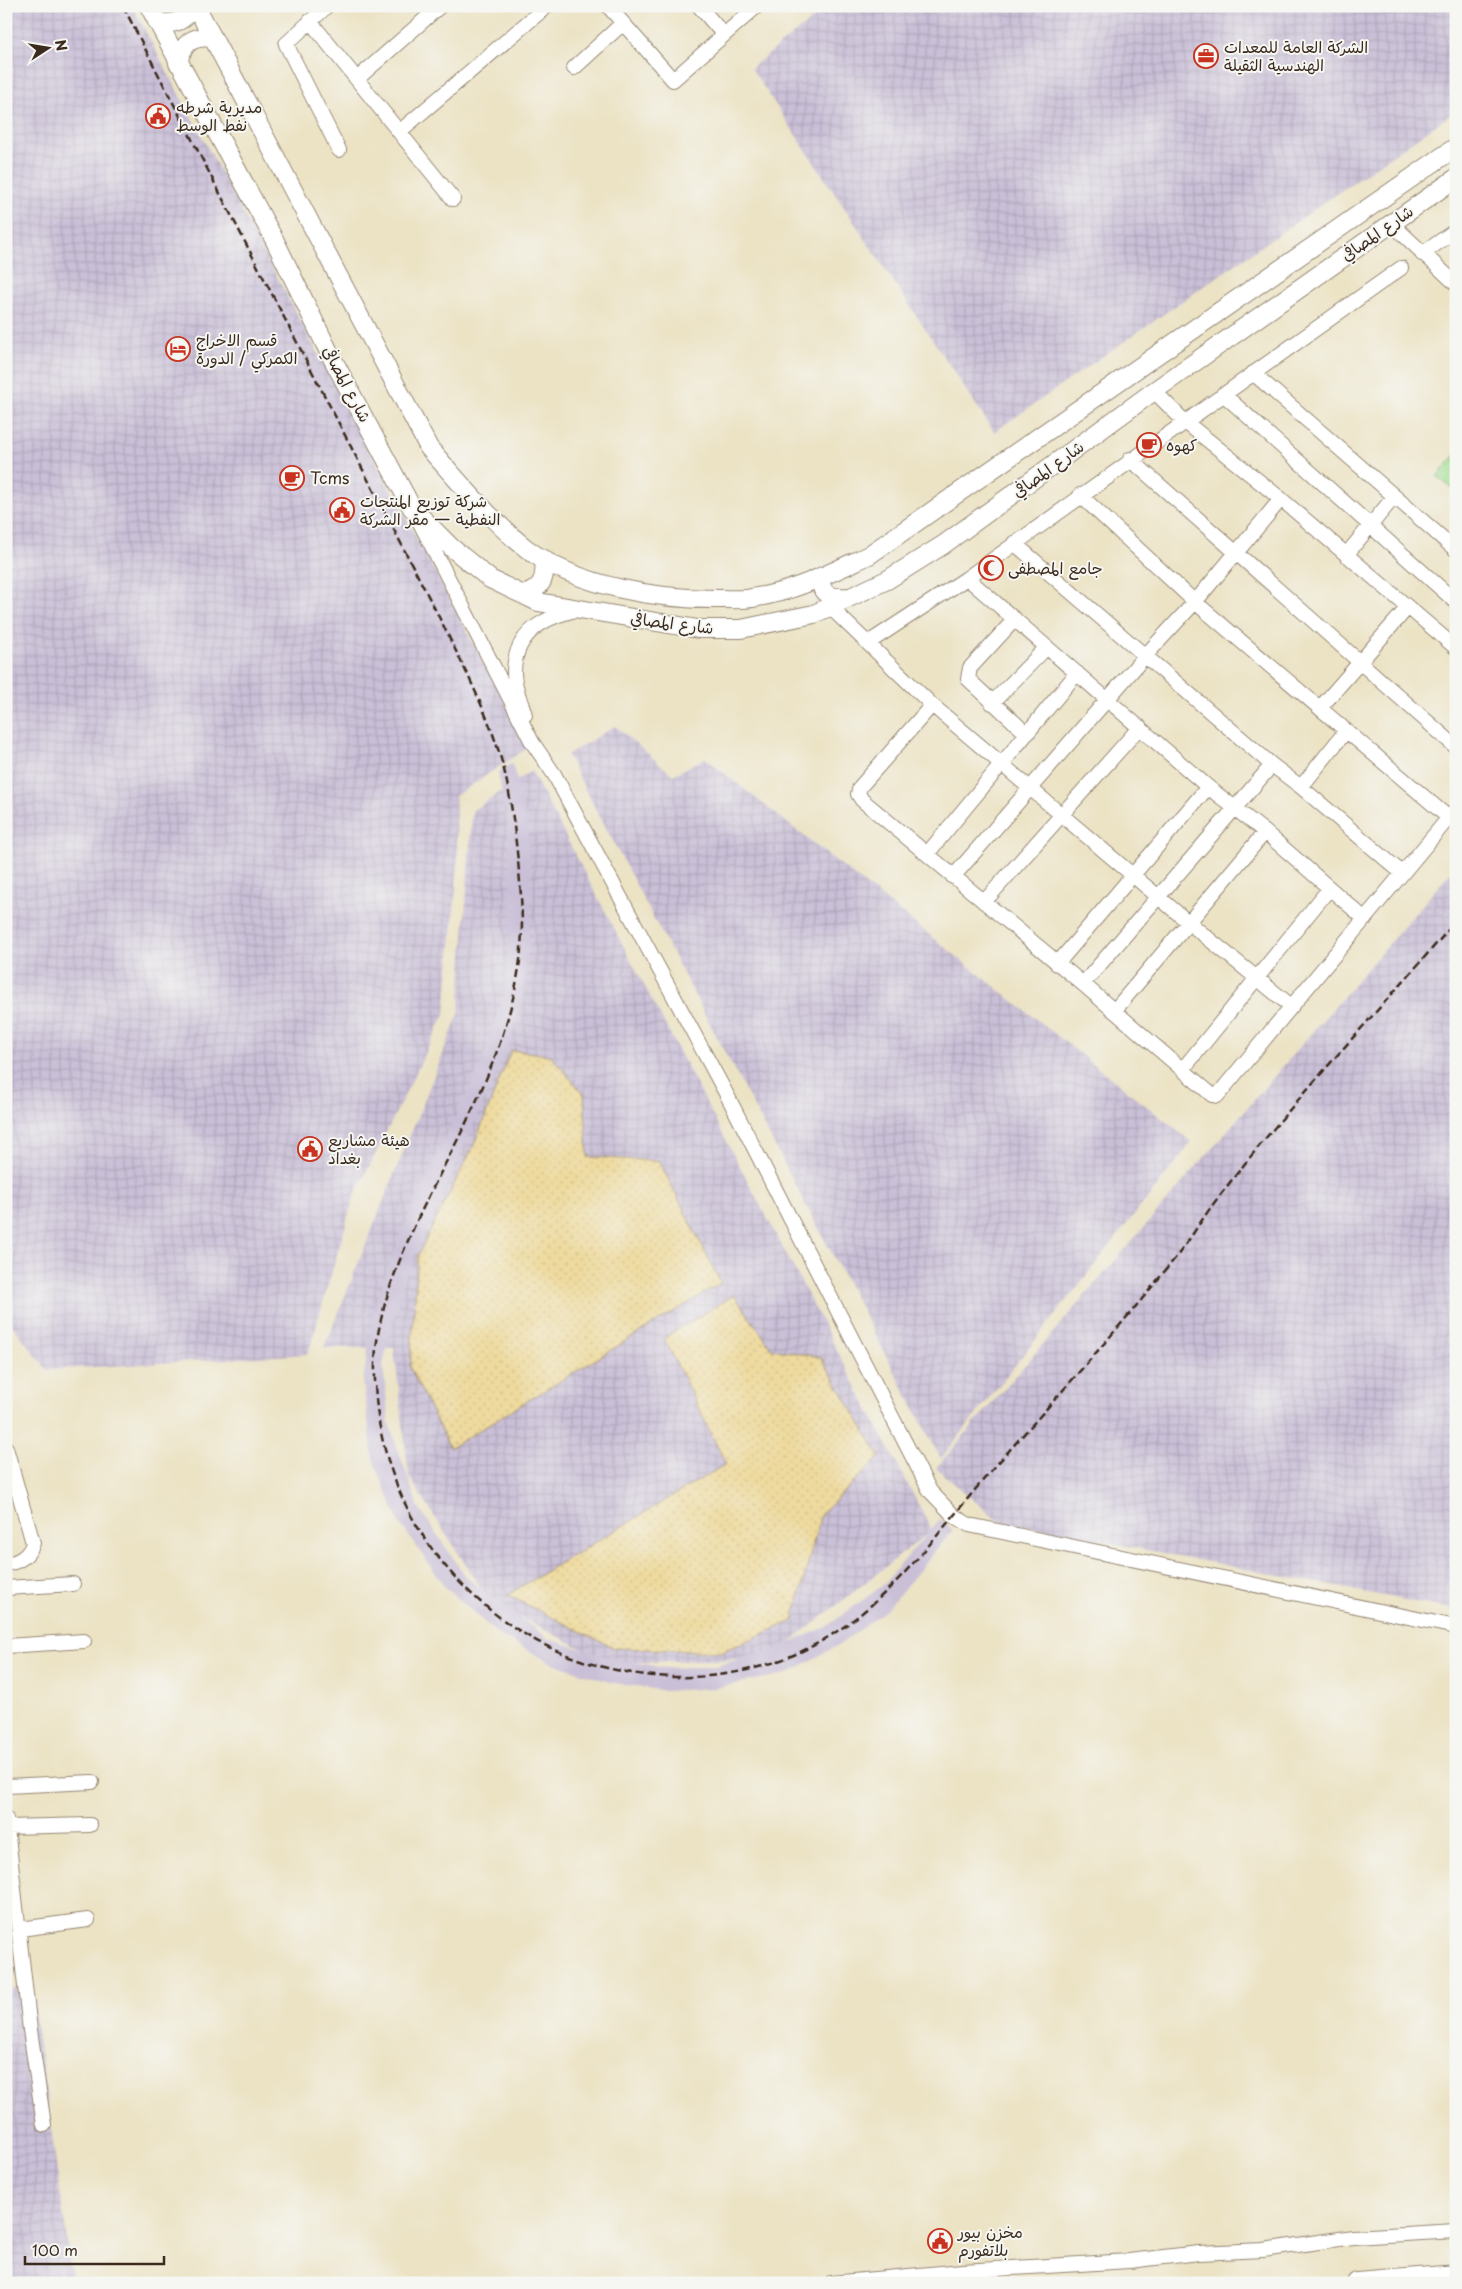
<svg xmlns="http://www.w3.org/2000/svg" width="1462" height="2289" viewBox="0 0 1462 2289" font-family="'Playpen Sans','Playpen Sans Arabic',sans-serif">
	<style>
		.industrial { fill: url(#industrial-grid) }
		.railway { fill: #c9bfd7 }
		.grass { fill: #a0dd91; stroke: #6e8458 }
		.sand { fill: url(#sand-dots); stroke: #94825e }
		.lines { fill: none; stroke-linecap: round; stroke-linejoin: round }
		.minor-casing { stroke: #948672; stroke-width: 16 }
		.major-casing { stroke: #948672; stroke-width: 20 }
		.highway-casing { stroke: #948672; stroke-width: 22 }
		.minor { stroke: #fff; stroke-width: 14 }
		.major { stroke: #fff; stroke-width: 18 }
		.highway { stroke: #fff; stroke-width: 20 }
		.rail { stroke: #3b2a1e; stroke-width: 2.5; stroke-dasharray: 8 4; stroke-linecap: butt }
		.labels { text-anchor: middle; stroke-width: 4; stroke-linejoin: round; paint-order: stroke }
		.poi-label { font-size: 16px; fill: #3b2a1e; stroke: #f6f6f2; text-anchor: start }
		.street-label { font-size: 16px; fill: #3b2a1e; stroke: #f6f6f2 }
	</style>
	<defs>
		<pattern id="industrial-grid" width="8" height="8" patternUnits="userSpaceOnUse" patternTransform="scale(1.25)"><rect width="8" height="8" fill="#c9bfd7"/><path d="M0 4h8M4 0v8" fill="none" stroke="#aea4b8"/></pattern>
		<pattern id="sand-dots" width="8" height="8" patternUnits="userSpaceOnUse" patternTransform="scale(1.25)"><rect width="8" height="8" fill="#eeda9e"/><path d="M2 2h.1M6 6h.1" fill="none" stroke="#cdbb88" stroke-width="1.8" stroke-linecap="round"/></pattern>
	</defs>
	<rect width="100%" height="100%" fill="#f6f6f2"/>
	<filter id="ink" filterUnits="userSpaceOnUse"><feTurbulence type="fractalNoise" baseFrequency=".02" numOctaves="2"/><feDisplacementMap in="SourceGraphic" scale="10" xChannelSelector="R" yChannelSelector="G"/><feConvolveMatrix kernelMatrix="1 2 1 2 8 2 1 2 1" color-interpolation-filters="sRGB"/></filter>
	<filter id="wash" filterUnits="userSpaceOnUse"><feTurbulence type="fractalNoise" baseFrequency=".0096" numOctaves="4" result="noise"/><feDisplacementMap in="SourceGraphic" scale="20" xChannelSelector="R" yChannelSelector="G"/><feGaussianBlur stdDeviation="1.12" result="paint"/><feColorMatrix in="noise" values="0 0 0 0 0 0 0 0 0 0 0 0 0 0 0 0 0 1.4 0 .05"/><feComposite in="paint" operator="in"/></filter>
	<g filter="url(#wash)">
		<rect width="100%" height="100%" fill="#ece3c5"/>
		<path class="industrial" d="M6 6H132L529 747 455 796 458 864 445 1014 354 1197 308 1354 47 1370 6 1317Z
			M829 6H1456V111L994 432 751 68Z
			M615 726 673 775 705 758 1192 1142 941 1459 567 755Z
			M531 771 932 1530 770 1658 610 1663 490 1602 409 1477 394 1348H324L459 1014 472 811Z
			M1456 866V1610L998 1521 936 1468Z
			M31 1988 73 2283H6V1989Z"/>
		<path class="railway" d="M116 6H128L144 39 135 44Z
			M153 53 201 144 192 150 144 57Z
			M206 155 253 245 244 250 197 160Z
			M261 264 307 348 299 353 256 273Z
			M315 363 344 419 335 424 306 368Z
			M352 430 459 639 505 741 493 750 448 648 341 437Z
			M512 763 527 820 532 894 525 986 511 1042 403 1282 383 1365 389 1423 418 1507 467 1578 549 1639 611 1658 665 1668 716 1666 772 1650 826 1627 882 1586 940 1519 953 1530 886 1610 842 1643 786 1674 714 1688 665 1691 609 1682 552 1663 499 1635 446 1588 399 1522 373 1459 363 1382 375 1303 411 1208 483 1059 504 994 511 920 507 820 498 772Z"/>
		<path class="grass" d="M1456 455V492L1437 476Z"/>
		<path class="sand" d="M511 1050 550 1055 584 1094 588 1157 659 1161 721 1283 450 1448 410 1368 418 1255 474 1145Z
			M734 1295 772 1349 821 1357 880 1457 821 1514 793 1621 721 1652 614 1648 507 1595 726 1464 664 1338Z"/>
	</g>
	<g filter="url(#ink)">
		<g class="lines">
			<defs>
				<path id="minor" d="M327 6 286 44 339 150
					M608 6 673 80 757 6
					M699 6 724 35
					M310 21 453 199
					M574 68 623 23
					M357 79 440 6
					M399 132 547 6
					M1391 223 1456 284
					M1422 254 1456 230
					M1253 373 1456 550
					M1154 391 1184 421 1281 499 1456 648
					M1223 394 1456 602
					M1130 459 1456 747
					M1080 495 1195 602 1449 818
					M417 517 532 742 554 774 728 1097 930 1491 954 1516 969 1525 1456 1627
					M1014 543 1272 765 1301 787 1402 873
					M1346 555 1394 497
					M967 578 1208 787 1265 832 1365 919
					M830 607 932 705 1188 922 1291 1006
					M1015 619 970 668 968 679 1027 734
					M868 643 967 578 1401 268
					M992 703 1047 647
					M932 705 860 787 858 794 862 800 1083 984 1212 1095 1217 1096 1456 809
					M1320 708 1408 607
					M525 715C521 702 514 686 514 673 514 634 543 617 577 610
					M1301 787 1346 731
					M927 854 1077 673
					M953 877 1145 656 1195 602 1281 499
					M984 902 1140 727
					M1057 964 1208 787
					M1083 984 1272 765
					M1114 1011 1265 832
					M1183 1069 1329 889
					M6 1448 33 1543C29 1556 19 1562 6 1564
					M6 1588 73 1584
					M6 1646 84 1641
					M6 1786 92 1782
					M6 1819 30 2030 44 2125
					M7 1827 90 1825
					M20 1929 88 1920
					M831 2283 963 2271 1129 2261 1199 2253 1263 2250 1353 2237 1456 2231"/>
				<path id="major" d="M149 6 275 241 330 354 412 508 452 548 490 579 538 602 698 629H741L814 614 887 580 943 545 1154 391 1456 178
					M196 6 429 448C460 483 490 520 527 549 578 587 660 600 722 599 732 599 743 600 752 598 794 592 832 572 869 555L1456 147
					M157 22C173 25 185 23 191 6
					M178 63C183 43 192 35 213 38
					M822 576C818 597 833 598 849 597
					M523 595C542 589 546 579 544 559"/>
				<path id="highway" d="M1357 2283 1456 2275"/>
			</defs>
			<use href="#minor" class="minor-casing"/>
			<use href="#major" class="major-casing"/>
			<use href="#highway" class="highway-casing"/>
			<use href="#minor" class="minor"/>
			<use href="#major" class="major"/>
			<use href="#highway" class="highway"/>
			<path class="rail" d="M123 6 438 615C459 658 482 700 497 746 509 781 513 816 517 852 521 888 524 924 520 960 512 1023 486 1084 457 1141 424 1205 377 1291 375 1364 372 1471 426 1570 515 1628 594 1680 702 1693 791 1656 880 1619 930 1541 991 1471 1052 1402 1115 1334 1172 1262 1190 1241 1203 1216 1221 1194 1294 1099 1378 1012 1456 921"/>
		</g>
	</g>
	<defs>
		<symbol id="office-ring" viewBox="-11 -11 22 22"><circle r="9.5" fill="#f6f6f2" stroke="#c8321e" stroke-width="1.5"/><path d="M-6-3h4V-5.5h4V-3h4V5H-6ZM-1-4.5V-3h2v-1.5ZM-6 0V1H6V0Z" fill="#c8321e"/></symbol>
		<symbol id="civic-ring" viewBox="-11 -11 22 22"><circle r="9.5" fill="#f6f6f2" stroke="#c8321e" stroke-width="1.5"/><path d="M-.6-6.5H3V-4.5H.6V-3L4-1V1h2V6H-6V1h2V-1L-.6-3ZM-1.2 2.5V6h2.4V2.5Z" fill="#c8321e"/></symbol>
		<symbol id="hotel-ring" viewBox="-11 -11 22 22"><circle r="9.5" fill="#f6f6f2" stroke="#c8321e" stroke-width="1.5"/><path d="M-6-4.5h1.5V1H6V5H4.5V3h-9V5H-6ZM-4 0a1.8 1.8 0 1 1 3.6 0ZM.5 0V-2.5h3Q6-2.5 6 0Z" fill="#c8321e"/></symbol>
		<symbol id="cafe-ring" viewBox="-11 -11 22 22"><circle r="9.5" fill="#f6f6f2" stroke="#c8321e" stroke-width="1.5"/><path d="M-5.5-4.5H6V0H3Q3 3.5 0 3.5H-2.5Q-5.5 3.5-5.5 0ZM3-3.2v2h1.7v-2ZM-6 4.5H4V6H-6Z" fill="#c8321e"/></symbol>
		<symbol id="mosque-ring" viewBox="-11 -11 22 22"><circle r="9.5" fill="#f6f6f2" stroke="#c8321e" stroke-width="1.5"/><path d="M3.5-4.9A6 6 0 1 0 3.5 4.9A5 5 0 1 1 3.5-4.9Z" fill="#c8321e"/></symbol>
	</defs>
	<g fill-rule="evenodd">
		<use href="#office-ring" x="1192" y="42" width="28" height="28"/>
		<use href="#civic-ring" x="144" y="102" width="28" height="28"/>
		<use href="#hotel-ring" x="164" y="335" width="28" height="28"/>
		<use href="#cafe-ring" x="1135" y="431" width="28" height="28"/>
		<use href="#cafe-ring" x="278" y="464" width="28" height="28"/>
		<use href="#civic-ring" x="328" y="496" width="28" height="28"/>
		<use href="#mosque-ring" x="977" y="554" width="28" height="28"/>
		<use href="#civic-ring" x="296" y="1135" width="28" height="28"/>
		<use href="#civic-ring" x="926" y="2227" width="28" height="28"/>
	</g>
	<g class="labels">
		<g class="poi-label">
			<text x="1224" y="53">الشركة العامة للمعدات<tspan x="1224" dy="18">الهندسية الثقيلة</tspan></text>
			<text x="176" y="113">مديرية شرطه<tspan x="176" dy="18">نفط الوسط</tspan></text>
			<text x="196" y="346">قسم الاخراج<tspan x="196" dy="18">الكمركي / الدورة</tspan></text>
			<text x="1166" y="451">كهوه</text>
			<text x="310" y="484">Tcms</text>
			<text x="360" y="507">شركة توزيع المنتجات<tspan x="360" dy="18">النفطية — مقر الشركة</tspan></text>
			<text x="1008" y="574">جامع المصطفى</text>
			<text x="328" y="1146">هيئة مشاريع<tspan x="328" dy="18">بغداد</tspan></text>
			<text x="958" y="2238">مخزن بيور<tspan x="958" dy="18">بلاتفورم</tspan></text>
		</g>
		<g class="street-label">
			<text transform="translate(1377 233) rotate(-35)" y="6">شارع المصافي</text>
			<text transform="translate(347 384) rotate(62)" y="6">شارع المصافي</text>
			<text transform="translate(1048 469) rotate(-36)" y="6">شارع المصافي</text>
			<text transform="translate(672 623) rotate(7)" y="6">شارع المصافي</text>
		</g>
	</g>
	<rect width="1462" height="2289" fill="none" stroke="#f6f6f2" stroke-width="25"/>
	<g transform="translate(48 48) rotate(78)" stroke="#f6f6f2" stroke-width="4" paint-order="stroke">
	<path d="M0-4L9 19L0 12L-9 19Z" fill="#3b2a1e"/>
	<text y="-8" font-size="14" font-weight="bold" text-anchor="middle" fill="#3b2a1e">N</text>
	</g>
	<path d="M25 2256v8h139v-8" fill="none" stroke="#3b2a1e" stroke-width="2.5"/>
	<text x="32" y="2256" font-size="15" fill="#3b2a1e" stroke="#f6f6f2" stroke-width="4" paint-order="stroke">100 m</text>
</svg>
